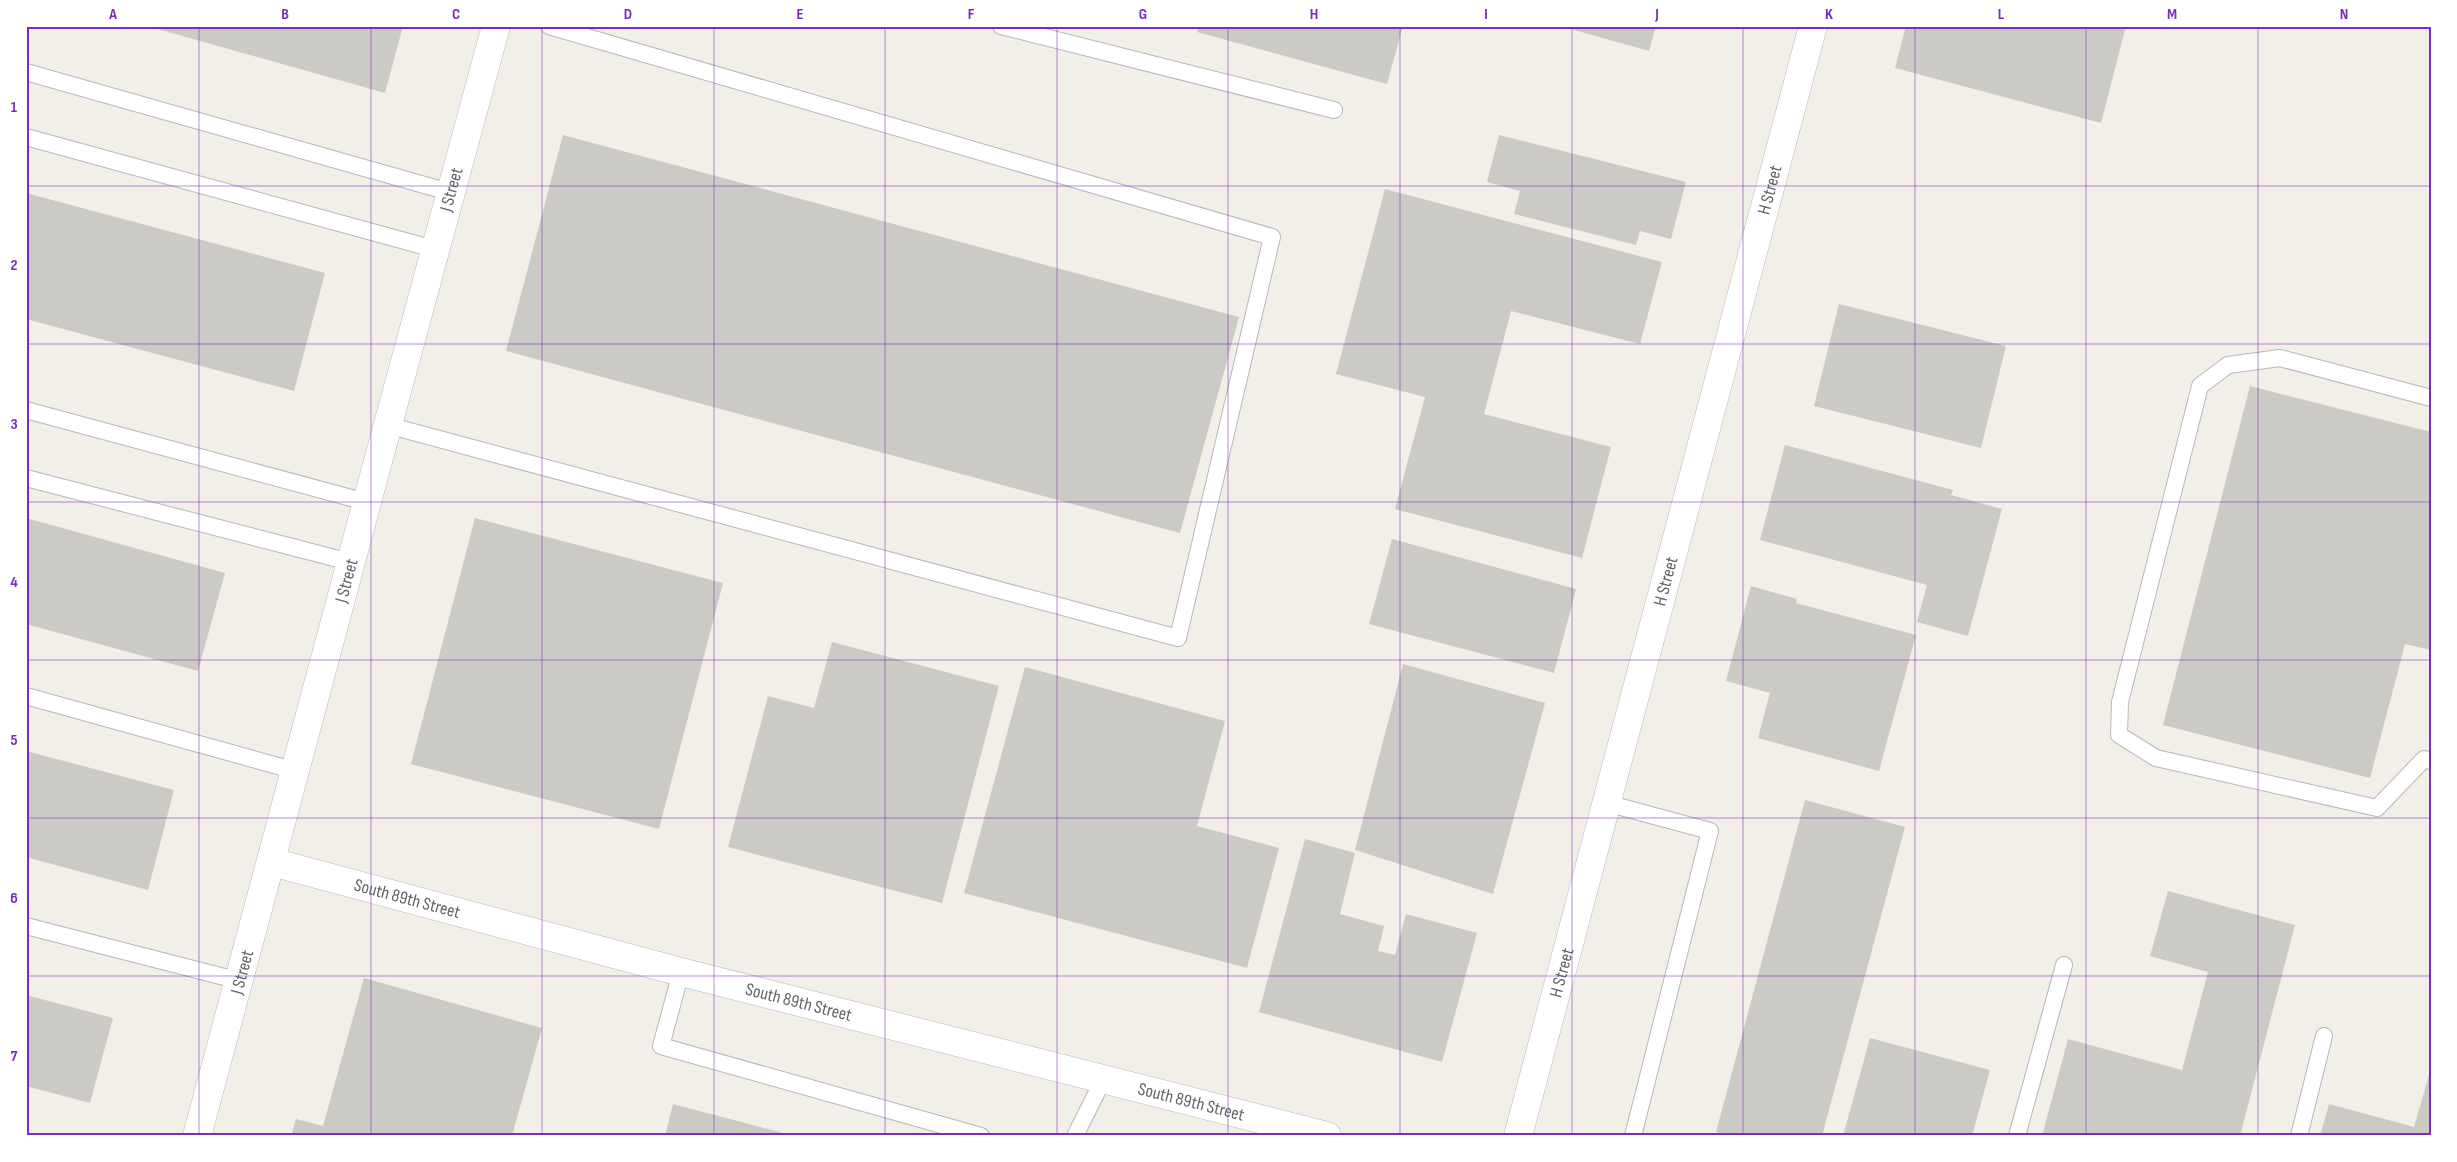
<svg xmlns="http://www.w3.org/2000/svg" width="2457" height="1162" viewBox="0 0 2457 1162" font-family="'Sofia Sans Condensed',sans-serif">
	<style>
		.building { fill: #cccac5 }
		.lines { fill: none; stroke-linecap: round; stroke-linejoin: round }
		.lane-casing { stroke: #b5b8bc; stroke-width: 18 }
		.street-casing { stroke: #b5b8bc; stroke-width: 29 }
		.lane { stroke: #fff; stroke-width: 16 }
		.street { stroke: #fff; stroke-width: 28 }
		.grid { fill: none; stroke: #7b2cbf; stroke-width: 1; stroke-opacity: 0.55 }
		.labels { text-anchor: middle; stroke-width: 4.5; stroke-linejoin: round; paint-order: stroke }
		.street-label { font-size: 18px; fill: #5f6368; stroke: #fff }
		.neatline { fill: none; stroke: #7b2cbf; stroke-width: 2 }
		.grid-label { font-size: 16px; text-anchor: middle; font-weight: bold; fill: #7b2cbf }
	</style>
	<rect width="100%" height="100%" fill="#f1efe8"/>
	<path class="building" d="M147 26H403L385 93Z
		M1199 26H1403L1387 84 1197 32Z
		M1560 26H1656L1649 51Z
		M1906 26H2126L2101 123 1895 68Z
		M563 135 1239 317 1180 533 506 351Z
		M1499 135 1686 182 1671 239 1640 231 1636 245 1514 214 1520 191 1487 182Z
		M1385 189 1662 262 1640 344 1511 311 1484 414 1611 447 1582 558 1395 509 1425 397 1336 374Z
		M26 193 325 273 294 391 26 319Z
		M1839 304 2006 346 1981 448 1814 406Z
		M2250 386 2431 432V650L2405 644 2370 778 2163 725Z
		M1785 445 1953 490 1951 495 2002 509 1968 636 1917 622 1927 585 1760 540Z
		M26 518 225 573 198 671 26 624Z
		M475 518 723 583 659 829 411 764Z
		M1392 539 1576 589 1554 673 1369 624Z
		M1751 586 1797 599 1796 603 1916 635 1879 771 1758 738 1770 693 1726 681Z
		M832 642 999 686 942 903 728 847 768 696 814 708Z
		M1403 664 1545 703 1493 894 1355 850Z
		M1025 667 1225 721 1197 826 1279 848 1247 968 964 893Z
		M26 751 174 790 148 890 26 857Z
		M1805 800 1905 827 1822 1136H1730L1716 1132Z
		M1305 839 1355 853 1340 914 1384 926 1378 951 1395 955 1406 914 1477 933 1442 1062 1259 1012Z
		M2168 891 2295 925 2240 1136H2042L2068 1039 2182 1070 2208 972 2150 956Z
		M364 978 542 1028 512 1136H291L296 1119 323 1126Z
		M26 995 113 1018 90 1103 26 1086Z
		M1870 1038 1990 1070 1972 1136H1843Z
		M2431 1068V1136H2320L2329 1104 2414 1127Z
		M673 1104 791 1135V1136H665Z"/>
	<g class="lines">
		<defs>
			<path id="lane" d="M1001 26 1334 110
				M26 72 449 192
				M26 137 434 249
				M2431 398 2280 358 2228 365 2200 386 2120 702 2119 735 2156 758 2377 808 2424 759 2431 761
				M26 410 366 502
				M387 425 1178 638 1272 237 549 26
				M26 478 350 562
				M26 696 296 771
				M1606 803 1710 831 1633 1136
				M26 926 240 981
				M681 972 661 1046 981 1136
				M1075 1136 1103 1080
				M2017 1136 2064 965
				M2299 1136 2324 1036"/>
			<g id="street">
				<path id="s1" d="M272 862 681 972 1327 1136"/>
				<path id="s2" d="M197 1136C299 767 393 395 496 26"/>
				<path id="s3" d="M1518 1136 1813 26"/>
			</g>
		</defs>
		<use href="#lane" class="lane-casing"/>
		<use href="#street" class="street-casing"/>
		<use href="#lane" class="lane"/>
		<use href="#street" class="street"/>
	</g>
	<path class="grid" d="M199 26V1136M371 26V1136M542 26V1136M714 26V1136M885 26V1136M1057 26V1136M1228 26V1136M1400 26V1136M1572 26V1136M1743 26V1136M1915 26V1136M2086 26V1136M2258 26V1136M26 186H2431M26 344H2431M26 502H2431M26 660H2431M26 818H2431M26 976H2431"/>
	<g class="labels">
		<g class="street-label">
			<text dy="6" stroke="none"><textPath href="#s2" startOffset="980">J Street</textPath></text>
			<text dy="6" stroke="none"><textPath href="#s3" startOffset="979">H Street</textPath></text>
			<text dy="6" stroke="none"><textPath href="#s2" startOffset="575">J Street</textPath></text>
			<text dy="6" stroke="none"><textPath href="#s3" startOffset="574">H Street</textPath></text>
			<text dy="6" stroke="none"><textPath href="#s1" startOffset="140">South 89th Street</textPath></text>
			<text dy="6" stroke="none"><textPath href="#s2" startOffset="170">J Street</textPath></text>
			<text dy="6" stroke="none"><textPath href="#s3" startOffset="169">H Street</textPath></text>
			<text dy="6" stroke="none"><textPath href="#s1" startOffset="545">South 89th Street</textPath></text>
			<text dy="6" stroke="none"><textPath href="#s1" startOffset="950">South 89th Street</textPath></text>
		</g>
	</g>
	<rect width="2457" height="1162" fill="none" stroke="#ffffff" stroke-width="55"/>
	<rect x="28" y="28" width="2402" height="1106" class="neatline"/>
	<g class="grid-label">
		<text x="113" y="19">A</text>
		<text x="285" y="19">B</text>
		<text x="456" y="19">C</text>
		<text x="628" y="19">D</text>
		<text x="800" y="19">E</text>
		<text x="971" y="19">F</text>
		<text x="1143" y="19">G</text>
		<text x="1314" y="19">H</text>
		<text x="1486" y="19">I</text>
		<text x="1657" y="19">J</text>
		<text x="1829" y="19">K</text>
		<text x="2001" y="19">L</text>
		<text x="2172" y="19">M</text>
		<text x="2344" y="19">N</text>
		<text x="14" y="112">1</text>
		<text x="14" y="270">2</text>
		<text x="14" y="429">3</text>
		<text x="14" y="587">4</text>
		<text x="14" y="745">5</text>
		<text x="14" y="903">6</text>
		<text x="14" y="1061">7</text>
	</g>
</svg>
